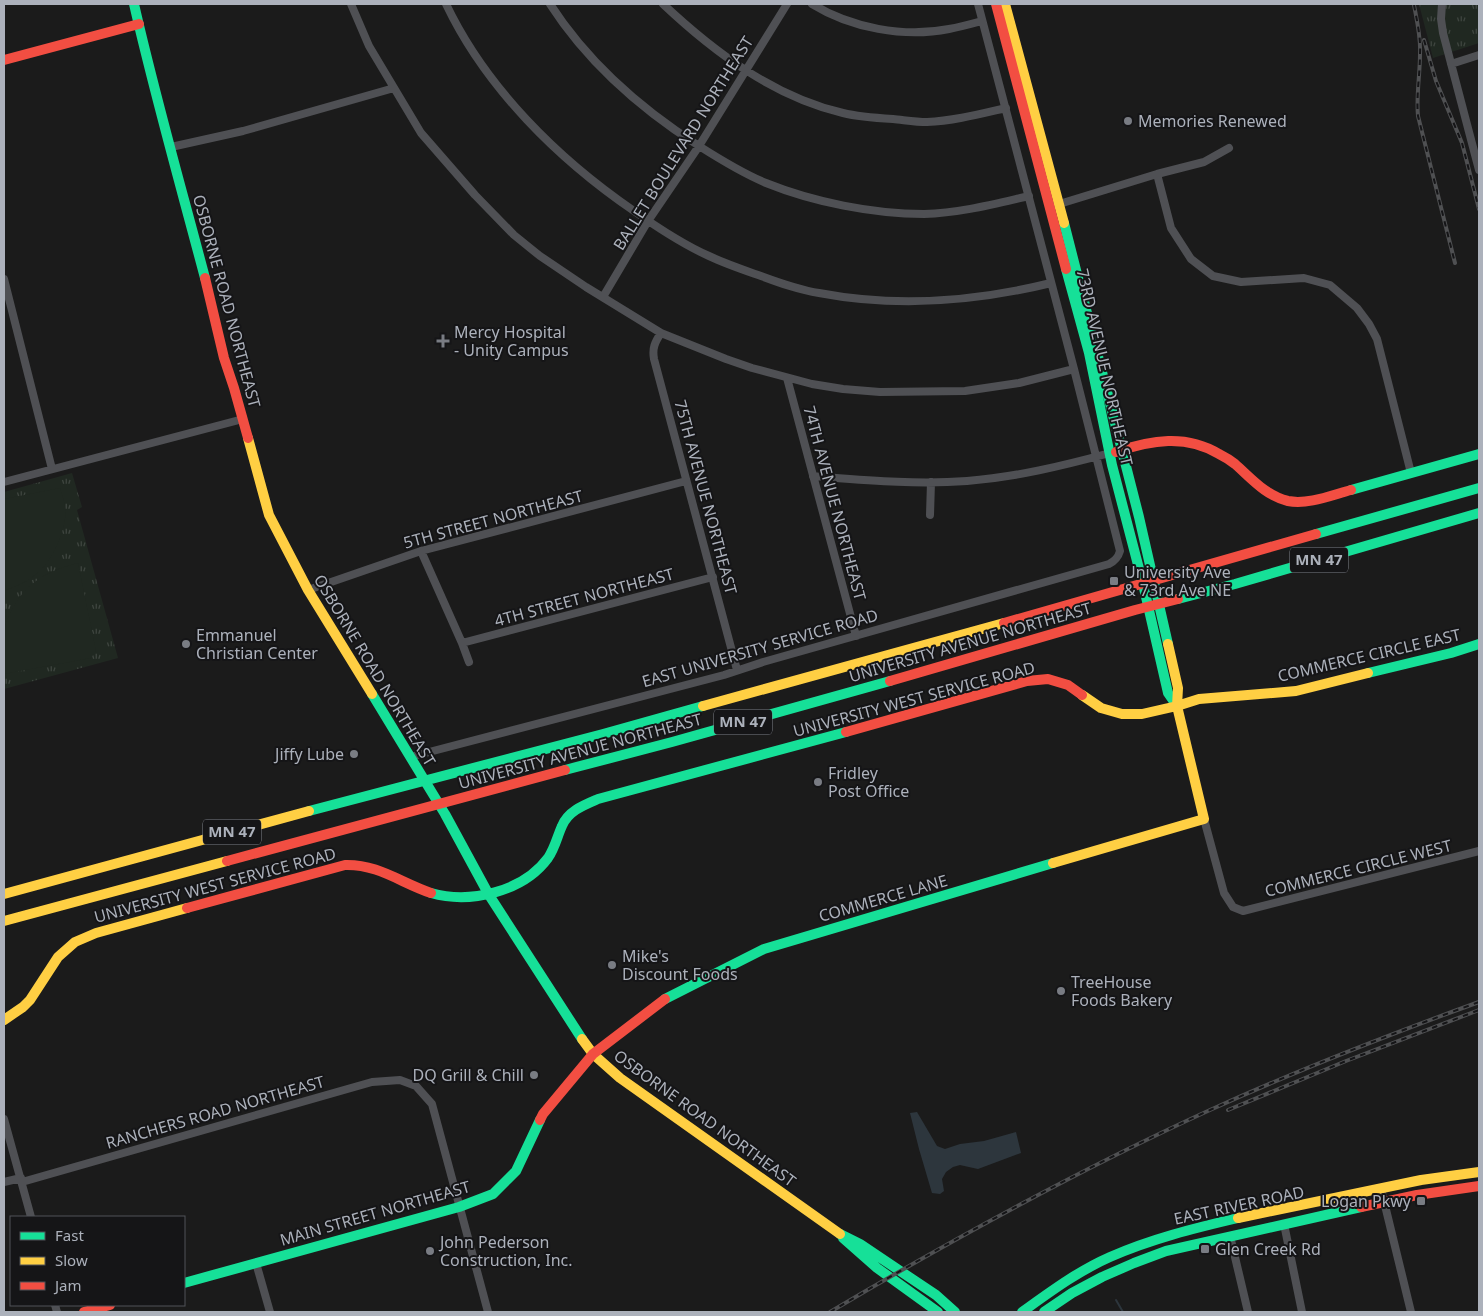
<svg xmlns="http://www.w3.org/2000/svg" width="1483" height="1316" viewBox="0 0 1483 1316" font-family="'Noto Sans',sans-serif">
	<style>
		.grass { fill: url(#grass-tufts) }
		.garden { fill: #202821 }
		.water { fill: #2d363d }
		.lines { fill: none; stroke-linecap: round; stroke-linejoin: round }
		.stream { stroke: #2d363d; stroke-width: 2 }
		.street { stroke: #4f5054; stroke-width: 8 }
		.fast { stroke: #16e098; stroke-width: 10 }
		.slow { stroke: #ffcf43; stroke-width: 10 }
		.jam { stroke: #f24e42; stroke-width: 10 }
		.rail-casing { stroke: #4f5052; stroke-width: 4 }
		.rail { stroke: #151517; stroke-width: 2; stroke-dasharray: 5.5; stroke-linecap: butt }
		.poi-dot { fill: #797c83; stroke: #151517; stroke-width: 2 }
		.labels { text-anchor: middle; stroke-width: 4; stroke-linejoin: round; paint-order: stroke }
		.shield { fill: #151517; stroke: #7f828a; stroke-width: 1 }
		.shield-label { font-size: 15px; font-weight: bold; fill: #acb1bb }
		.poi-label { font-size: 16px; fill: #acb1bb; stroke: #151517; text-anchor: start }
		.street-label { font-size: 16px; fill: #acb1bb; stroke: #151517 }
	</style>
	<defs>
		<pattern id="grass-tufts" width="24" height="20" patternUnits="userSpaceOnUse" patternTransform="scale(1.25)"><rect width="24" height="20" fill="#202821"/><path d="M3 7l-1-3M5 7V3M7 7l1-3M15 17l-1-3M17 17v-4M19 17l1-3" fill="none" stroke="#3e453f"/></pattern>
	</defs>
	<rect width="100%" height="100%" fill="#1b1b1b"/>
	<path class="grass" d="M1419 4H1479V43L1433 58Z
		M72 473 82 507 77 510 118 658 4 689V492Z"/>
	<path class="garden" d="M60 488C62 494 64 500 65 507 68 526 54 557 41 570 31 580 17 586 4 591V499Z
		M78 563 96 651 91 658 4 674C3 661 2 641 4 628 5 623 8 618 10 614 24 583 47 571 78 563Z"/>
	<path class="water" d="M917 1112 937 1146 945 1149 960 1144 984 1141 1016 1132 1021 1153 978 1169 960 1165 953 1167 946 1172 942 1179 944 1191 940 1194 932 1193 919 1149 910 1113Z"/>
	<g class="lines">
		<path class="stream" d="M1116 1300 1123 1312"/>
		<path class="street" d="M351 4 369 46 421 133 475 195 514 235 540 256 586 287 661 333 726 359 752 368 812 384 843 389 880 392 965 391 1019 383 1074 369
			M446 4C486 88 558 159 634 211 658 228 682 244 709 256 726 264 744 270 761 276 780 283 799 290 819 293 898 308 974 302 1051 283
			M550 4C588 63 641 109 699 146 721 160 742 173 766 183 813 202 873 214 924 214 960 213 994 204 1029 196
			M663 4C714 52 774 97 843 113 859 117 876 118 893 119 904 120 915 122 927 122 953 121 980 114 1006 108
			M812 4C851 28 904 38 949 29 960 27 971 24 982 21
			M1442 4 1441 19 1443 33 1479 170
			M1451 64 1479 55
			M171 147 243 131 394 88
			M1157 174 1171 228 1191 259 1213 276 1241 282 1304 278 1330 285 1357 308 1369 324 1377 339 1411 473
			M1056 205 1157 174 1204 162 1229 148
			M4 279 52 469
			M603 297 648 221 699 146 787 4
			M661 333C655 342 652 348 654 359L737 670
			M787 378 856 636
			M813 476C864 480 915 485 967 481 1016 477 1062 466 1110 453
			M4 482 243 419
			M930 515 931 482
			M421 551 462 643 469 662
			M308 590 421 551 686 481
			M462 643 713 577
			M410 757 724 675 763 662 1109 564C1115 561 1118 558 1120 551L1074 369 978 4
			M1204 819 1224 893 1233 907 1243 911 1479 851
			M4 1119 31 1217
			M4 1182 21 1178
			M22 1182 372 1082 400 1080 416 1086 432 1104 488 1312
			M1381 1189 1411 1312
			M1284 1224 1302 1312
			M1230 1236 1248 1312
			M256 1263 270 1312
			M55 1305 57 1312"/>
		<path class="fast" d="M134 4C155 96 181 187 205 278
			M1064 223 1139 517 1168 644
			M1066 269 1089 353 1112 465 1143 584 1168 693 1177 706
			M1351 490 1479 454
			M1316 534 1479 488
			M1178 599 1235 584 1479 513
			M1368 673 1451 653 1479 644
			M372 694 445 814 489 895 582 1039
			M565 770 672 742 890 681
			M309 811 603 734 703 706
			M431 893C470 904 523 892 548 858 555 848 557 837 562 826 568 811 584 805 598 799L846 732
			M665 999 764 949 1053 863
			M840 1234 860 1244 936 1295 955 1312
			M843 1238 877 1268 938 1312
			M184 1283 459 1207 493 1194 516 1171 540 1120
			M1022 1312C1050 1292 1078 1271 1110 1257 1151 1239 1195 1228 1238 1218
			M1044 1312 1072 1293 1102 1277 1134 1263 1166 1251 1361 1207"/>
		<path class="slow" d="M1005 4 1064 223
			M248 438 269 515 308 590 372 694
			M1082 695 1101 708 1122 714H1142L1177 706 1199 699 1296 691 1368 673
			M703 706 1004 623
			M1053 863 1204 819 1177 706 1178 688 1168 644
			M4 894 309 811
			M4 921 227 861
			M4 1020 23 1007 30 1000 58 957 75 942 96 933 187 908
			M582 1039 593 1054 620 1078 840 1234
			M1238 1218 1421 1180 1479 1172"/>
		<path class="jam" d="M996 4 1066 269
			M4 60 139 24
			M205 278 224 358 234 388 248 438
			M1116 452C1151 440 1186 434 1219 454 1225 457 1230 460 1235 464 1251 478 1266 496 1288 501 1308 505 1332 495 1351 490
			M1004 623 1316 534
			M890 681 1135 610 1178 599
			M846 732 1027 681 1048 679 1068 685 1082 695
			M227 861 565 770
			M187 908 345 865C378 864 401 883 431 893
			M540 1120 543 1114 593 1054 665 999
			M1361 1207 1417 1195 1479 1186
			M84 1312 110 1305"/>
		<defs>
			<path id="rail" d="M1414 5C1417 21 1421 38 1420 54 1420 75 1416 96 1418 116L1455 263
				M1424 40 1436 81 1462 143 1479 209
				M1228 1110 1346 1061 1479 1010
				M830 1312C953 1239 1079 1170 1210 1110 1298 1070 1388 1035 1479 1002"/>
		</defs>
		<use href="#rail" class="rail-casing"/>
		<use href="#rail" class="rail"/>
	</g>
	<g class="poi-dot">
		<circle cx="1128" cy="121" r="5"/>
		<path d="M440.5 333.5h5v5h5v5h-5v5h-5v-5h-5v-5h5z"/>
		<rect x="1109" y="576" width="10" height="10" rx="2.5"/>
		<circle cx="186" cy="644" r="5"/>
		<circle cx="354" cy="754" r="5"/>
		<circle cx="818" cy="782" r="5"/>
		<circle cx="612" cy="965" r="5"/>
		<circle cx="1061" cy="991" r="5"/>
		<circle cx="534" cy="1075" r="5"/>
		<rect x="1416" y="1196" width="10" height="10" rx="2.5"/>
		<rect x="1200" y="1244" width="10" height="10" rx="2.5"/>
		<circle cx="430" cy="1251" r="5"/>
	</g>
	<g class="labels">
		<g class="shield">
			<rect x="1290" y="547.5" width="58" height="25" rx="4"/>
			<rect x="714" y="709.5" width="58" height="25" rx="4"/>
			<rect x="203" y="819.5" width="58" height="25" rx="4"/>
		</g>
		<g class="shield-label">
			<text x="1319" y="565">MN 47</text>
			<text x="743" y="727">MN 47</text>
			<text x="232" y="837">MN 47</text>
		</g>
		<g class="poi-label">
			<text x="1138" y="127">Memories Renewed</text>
			<text x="454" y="338">Mercy Hospital<tspan x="454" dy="18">- Unity Campus</tspan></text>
			<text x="1124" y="578">University Ave<tspan x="1124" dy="18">&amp; 73rd Ave NE</tspan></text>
			<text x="196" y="641">Emmanuel<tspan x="196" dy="18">Christian Center</tspan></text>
			<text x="344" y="760" text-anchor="end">Jiffy Lube</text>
			<text x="828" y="779">Fridley<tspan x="828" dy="18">Post Office</tspan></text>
			<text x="622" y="962">Mike's<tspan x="622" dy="18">Discount Foods</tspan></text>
			<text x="1071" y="988">TreeHouse<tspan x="1071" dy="18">Foods Bakery</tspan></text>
			<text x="524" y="1081" text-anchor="end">DQ Grill &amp; Chill</text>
			<text x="1411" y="1207" text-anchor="end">Logan Pkwy</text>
			<text x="440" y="1248">John Pederson<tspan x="440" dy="18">Construction, Inc.</tspan></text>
			<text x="1215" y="1255">Glen Creek Rd</text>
		</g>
		<g class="street-label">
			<text transform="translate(683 143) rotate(-58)" y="6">BALLET BOULEVARD NORTHEAST</text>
			<text transform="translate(227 301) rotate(75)" y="6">OSBORNE ROAD NORTHEAST</text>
			<text transform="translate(1105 367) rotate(77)" y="6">73RD AVENUE NORTHEAST</text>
			<text transform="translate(706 497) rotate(75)" y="6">75TH AVENUE NORTHEAST</text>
			<text transform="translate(835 503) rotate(75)" y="6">74TH AVENUE NORTHEAST</text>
			<text transform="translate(493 519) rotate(-15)" y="6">5TH STREET NORTHEAST</text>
			<text transform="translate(584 597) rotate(-15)" y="6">4TH STREET NORTHEAST</text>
			<text transform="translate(970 642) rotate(-16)" y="6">UNIVERSITY AVENUE NORTHEAST</text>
			<text transform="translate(760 648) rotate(-16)" y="6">EAST UNIVERSITY SERVICE ROAD</text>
			<text transform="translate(1369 655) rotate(-13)" y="6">COMMERCE CIRCLE EAST</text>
			<text transform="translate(375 670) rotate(59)" y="6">OSBORNE ROAD NORTHEAST</text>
			<text transform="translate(914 699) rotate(-15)" y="6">UNIVERSITY WEST SERVICE ROAD</text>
			<text transform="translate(580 751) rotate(-15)" y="6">UNIVERSITY AVENUE NORTHEAST</text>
			<text transform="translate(1358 868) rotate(-14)" y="6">COMMERCE CIRCLE WEST</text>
			<text transform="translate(215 885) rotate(-15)" y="6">UNIVERSITY WEST SERVICE ROAD</text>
			<text transform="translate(883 898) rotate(-16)" y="6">COMMERCE LANE</text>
			<text transform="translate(215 1112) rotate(-16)" y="6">RANCHERS ROAD NORTHEAST</text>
			<text transform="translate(705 1118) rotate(36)" y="6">OSBORNE ROAD NORTHEAST</text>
			<text transform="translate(1239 1205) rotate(-12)" y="6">EAST RIVER ROAD</text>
			<text transform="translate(375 1213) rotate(-16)" y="6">MAIN STREET NORTHEAST</text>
		</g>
	</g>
	<rect width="1483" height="1316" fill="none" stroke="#acb1bb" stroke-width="10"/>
	<rect x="10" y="1216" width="175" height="90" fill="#151517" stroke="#515359"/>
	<rect x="20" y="1232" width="25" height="8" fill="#16e098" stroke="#515359"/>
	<text x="55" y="1241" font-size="15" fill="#acb1bb">Fast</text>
	<rect x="20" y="1257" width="25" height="8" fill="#ffcf43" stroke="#515359"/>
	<text x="55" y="1266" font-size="15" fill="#acb1bb">Slow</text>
	<rect x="20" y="1282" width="25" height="8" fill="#f24e42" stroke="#515359"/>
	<text x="55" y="1291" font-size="15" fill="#acb1bb">Jam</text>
</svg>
